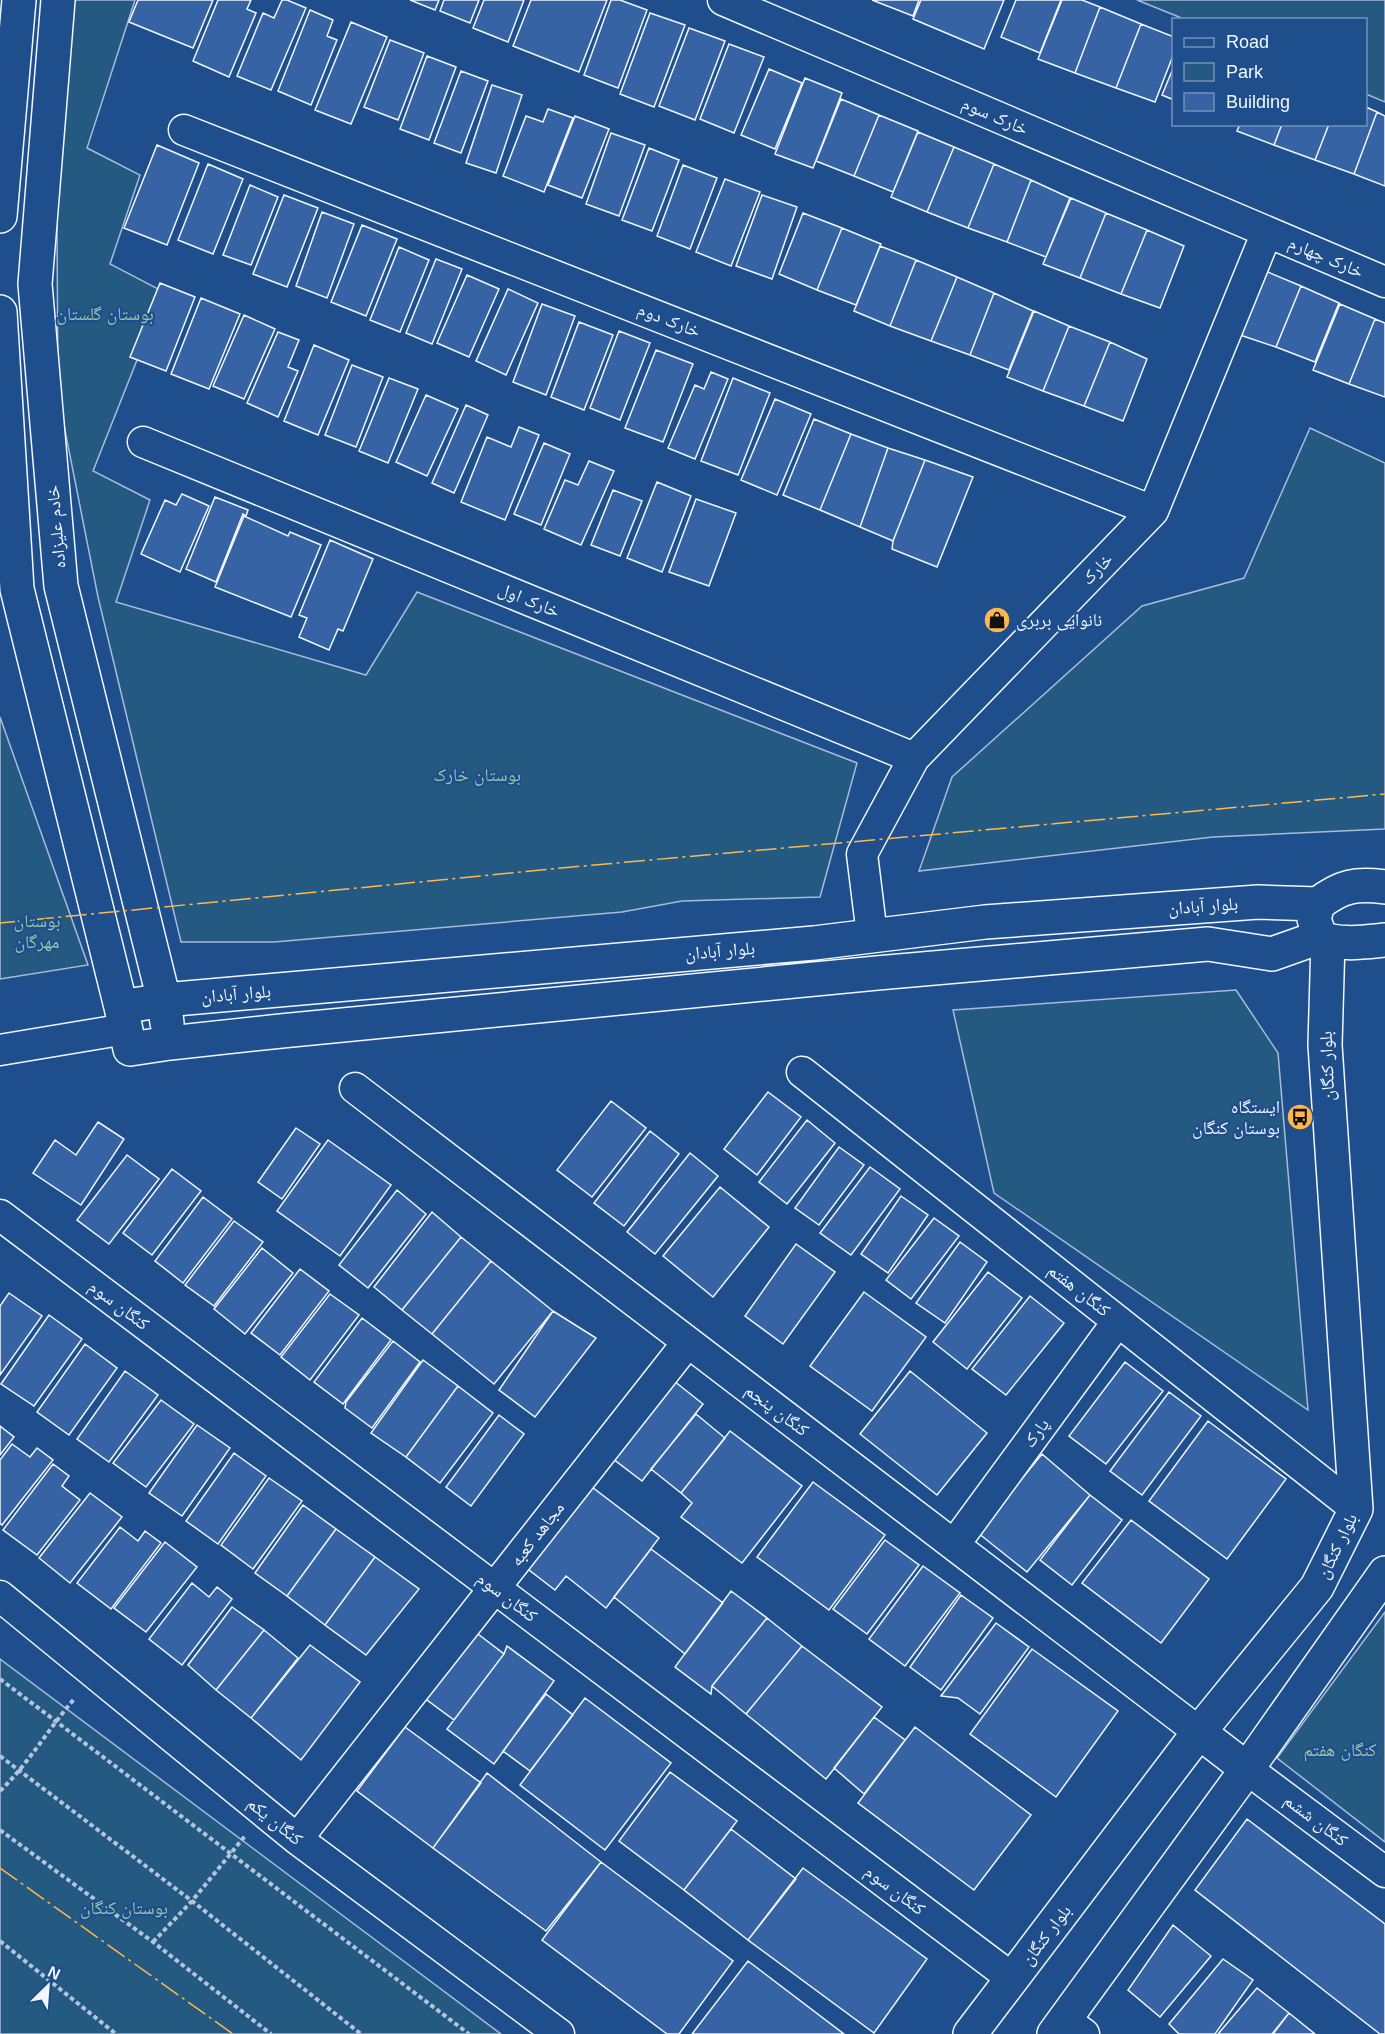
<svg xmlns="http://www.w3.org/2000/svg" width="1385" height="2034" viewBox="0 0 1385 2034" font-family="Arial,'Noto Naskh Arabic',sans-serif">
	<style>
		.green { fill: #245a82; stroke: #a8bbd7; stroke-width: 1.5 }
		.building { fill: #3563a3; stroke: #f2f6ff; stroke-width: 1.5 }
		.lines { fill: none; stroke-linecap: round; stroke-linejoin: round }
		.street-casing { stroke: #f2f6ff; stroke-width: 33 }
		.secondary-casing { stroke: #f2f6ff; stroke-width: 36 }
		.path { stroke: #b3c4dc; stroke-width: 4; stroke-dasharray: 4.5 3; stroke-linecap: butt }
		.street { stroke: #1f4e8c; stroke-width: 30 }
		.secondary { stroke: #1f4e8c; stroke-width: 33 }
		.power { stroke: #ffb74d; stroke-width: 1.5; stroke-dasharray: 21 4.5 3 4.5; stroke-linecap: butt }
		.labels { text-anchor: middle; stroke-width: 4.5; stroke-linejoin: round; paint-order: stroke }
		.street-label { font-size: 18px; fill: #f2f6ff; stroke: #1f4e8c }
		.park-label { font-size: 18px; fill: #97c8a6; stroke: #1f4e8c }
		.poi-label { font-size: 18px; fill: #f2f6ff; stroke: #1f4e8c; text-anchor: start }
	</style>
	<rect width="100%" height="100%" fill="#1f4e8c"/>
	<path class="green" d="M68 0H135L87 148 140 175 110 264 164 292 93 471 150 500 116 602 366 675 417 592 857 763 820 897 682 901 622 912 274 942H181L98 597 58 395 57 222Z
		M1137 0H1385V102L1366 94V20L1184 19Z
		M1310 428 1385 463V829L1213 837 919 871 952 777 1142 606 1244 578Z
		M0 717 88 965 0 979Z
		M1236 990 1278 1053 1308 1410 994 1193 953 1010Z
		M1385 1612V1842L1277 1758Z
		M0 1659 501 2034H0Z"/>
	<path class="building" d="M138 0H213L193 48 129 22Z
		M218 0H251L247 9 256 13 229 77 193 61Z
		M282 0H287L306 8 271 90 237 76 263 13 274 18Z
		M410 0H439L435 10Z
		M444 0H479L470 23 440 11Z
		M484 0H524L508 42 473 28Z
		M531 0H607L579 72 513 46Z
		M611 0H620L647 10 618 88 584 75Z
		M872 0H919L913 16Z
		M921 0H1004L984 49 913 19Z
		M1016 0H1061L1040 53 1001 37Z
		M1062 0H1082L1100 7 1075 73 1038 59Z
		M1100 7 1141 24 1116 88 1075 73Z
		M310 10 333 20 327 36 337 40 311 105 278 91Z
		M650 13 685 25 654 107 620 94Z
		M351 22 387 37 351 124 315 110Z
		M1141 24 1174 37V53L1155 102 1116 88Z
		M689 28 725 41 695 120 659 106Z
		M390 40 424 53 398 120 364 107Z
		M729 44 764 57 734 133 700 119Z
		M427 56 456 67 429 140 400 129Z
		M1174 66V100L1162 95Z
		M769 69 802 83 775 149 741 135Z
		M461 71 488 81 461 153 434 143Z
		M805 78 842 93 813 168 775 154Z
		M492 85 522 95 496 173 466 163Z
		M841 99 879 115 854 176 816 161Z
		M1366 107 1377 112 1354 174 1315 160 1329 124H1366Z
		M548 109 573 118 544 192 503 176 526 116 543 122Z
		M1377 112 1385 116V186L1354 174Z
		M879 115 918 131 893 192 854 176Z
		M575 116 609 129 582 198 548 185Z
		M1240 124H1282L1274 145 1237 131Z
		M1282 124H1329L1315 160 1274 145Z
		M918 132 954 147 927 212 891 197Z
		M611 133 645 145 619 216 586 204Z
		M157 145 199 163 167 245 124 228Z
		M954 147 994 164 968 228 927 212Z
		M649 148 679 160 652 231 622 220Z
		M208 164 243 179 213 254 178 240Z
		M994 164 1031 180 1007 242 968 228Z
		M683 165 717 178 690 249 657 236Z
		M725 179 760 192 731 266 696 252Z
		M1031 180 1070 198 1046 257 1007 242Z
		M250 185 278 197 251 265 223 255Z
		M284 195 318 208 287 287 253 274Z
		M762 195 797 207 772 279 736 266Z
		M1071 198 1106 213 1080 278 1043 264Z
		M322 212 354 224 327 298 296 286Z
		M803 213 842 228 817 290 779 274Z
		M1106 213 1147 230 1121 294 1080 278Z
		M362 225 397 239 366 316 331 302Z
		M842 228 881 244 856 305 817 290Z
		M1147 230 1184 246 1160 308 1121 294Z
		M880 246 916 260 890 326 854 311Z
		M399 247 429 260 400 332 370 320Z
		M436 259 462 269 432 344 406 333Z
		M916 260 957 277 931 341 890 326Z
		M1263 270 1301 286 1276 347 1237 334Z
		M467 275 499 289 469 357 437 343Z
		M957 277 994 293 970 355 931 341Z
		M160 283 195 297 166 371 130 357Z
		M1301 286 1339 303 1315 362 1276 347Z
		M508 289 538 303 506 375 476 361Z
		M994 293 1033 311 1009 370 970 355Z
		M201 298 240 314 209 389 171 374Z
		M542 304 575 316 546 395 513 382Z
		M1340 304 1375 319 1349 384 1313 370Z
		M1034 311 1069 326 1043 391 1007 377Z
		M244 315 275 329 244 399 213 386Z
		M1375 319 1385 323V397L1349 384Z
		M579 322 613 335 584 410 551 397Z
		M1069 326 1110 342 1084 406 1043 391Z
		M619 331 650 343 620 420 590 408Z
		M278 332 299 340 288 367 298 371 278 417 247 403Z
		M1110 342 1147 359 1123 421 1084 406Z
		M314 345 349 360 318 435 284 421Z
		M656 350 693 364 663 442 625 428Z
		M352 365 383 377 356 447 325 435Z
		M711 372 728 379 695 459 668 448 695 385 704 389Z
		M389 378 418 389 388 463 359 451Z
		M733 378 770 393 738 475 701 461Z
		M426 395 458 409 427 476 396 462Z
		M775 399 811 414 777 495 741 480Z
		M466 405 488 415 454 493 432 483Z
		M814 419 851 434 820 510 783 495Z
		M519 427 539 435 505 520 461 502 487 437 511 447Z
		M851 434 888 448 860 527 820 510Z
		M544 443 570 454 541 525 514 514Z
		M888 448 925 460 893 541 860 527Z
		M925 460 973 477 937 567 892 549 893 541Z
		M589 461 614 471 581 545 544 529 565 480 578 485Z
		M657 482 691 496 662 572 627 558Z
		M613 490 642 501 620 556 591 545Z
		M182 494 209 506 180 572 141 554 165 500 176 505Z
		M215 497 248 510 246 516 243 514 216 582 186 569Z
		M696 499 736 513 709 586 669 572Z
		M244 516 288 536 290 532 321 545 291 617 215 587Z
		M330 540 373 559 343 631 338 629 329 650 299 637 307 618 299 615Z
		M768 1092 801 1117 757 1175 724 1149Z
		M611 1101 646 1128 592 1197 557 1170Z
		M807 1120 835 1143 787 1204 759 1182Z
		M98 1122 124 1139 81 1205 33 1173 55 1140 76 1155Z
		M296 1128 320 1144 282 1199 258 1182Z
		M650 1131 679 1154 624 1226 594 1203Z
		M328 1140 391 1185 340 1256 277 1211Z
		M839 1147 864 1165 819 1225 795 1208Z
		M690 1153 718 1176 655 1254 627 1232Z
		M127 1155 159 1179 109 1244 77 1220Z
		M870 1167 900 1189 851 1255 820 1233Z
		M172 1169 201 1191 152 1255 123 1233Z
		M720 1187 769 1227 713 1297 663 1256Z
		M397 1190 426 1214 368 1288 339 1265Z
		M901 1196 928 1215 888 1273 861 1254Z
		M203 1197 232 1219 183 1283 155 1261Z
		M432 1212 461 1237 402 1310 374 1287Z
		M934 1218 959 1236 911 1299 886 1280Z
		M234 1221 263 1242 214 1306 185 1285Z
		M461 1237 491 1261 432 1334 402 1310Z
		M960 1242 987 1262 945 1323 916 1303Z
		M796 1244 835 1272 783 1344 745 1316Z
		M262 1248 293 1273 245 1334 214 1309Z
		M491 1261 553 1311 494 1384 432 1334Z
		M300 1269 329 1291 280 1355 251 1333Z
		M988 1272 1022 1298 967 1369 933 1342Z
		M864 1292 926 1337 872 1411 810 1366Z
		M9 1293 42 1316 0 1375V1306Z
		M330 1294 359 1315 310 1380 281 1357Z
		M1030 1296 1064 1323 1006 1395 972 1369Z
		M553 1311 596 1338 535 1417 499 1390Z
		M49 1315 82 1339 34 1406 1 1384Z
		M362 1318 391 1340 343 1404 314 1382Z
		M393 1341 420 1362 372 1428 345 1408 346 1402Z
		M85 1344 117 1368 69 1435 37 1412Z
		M423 1360 458 1386 406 1457 371 1433Z
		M1125 1362 1163 1391 1106 1464 1069 1436Z
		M125 1371 158 1395 109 1462 77 1439Z
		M910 1371 987 1433 937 1495 860 1434Z
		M669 1377 703 1404 642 1481 608 1455Z
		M458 1386 493 1413 440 1483 406 1457Z
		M1169 1392 1201 1416 1142 1495 1110 1471Z
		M161 1400 194 1424 146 1487 113 1463Z
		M696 1414 725 1438 681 1493 651 1469Z
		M499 1415 524 1434 471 1506 446 1487Z
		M1208 1421 1286 1479 1227 1559 1149 1501Z
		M197 1425 230 1448 182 1516 149 1493Z
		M0 1426 14 1437 0 1455Z
		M730 1431 802 1486 742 1563 681 1517 692 1503 681 1493Z
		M12 1444 30 1457 37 1448 53 1460 2 1525 0 1524V1460Z
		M234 1453 266 1476 218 1544 186 1521Z
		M1042 1454 1090 1495 1027 1572 978 1533Z
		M53 1464 69 1476 62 1486 80 1500 37 1555 3 1530Z
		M269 1478 302 1501 253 1569 221 1545Z
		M584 1481 659 1538 606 1608 566 1576 555 1590 520 1563Z
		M813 1482 885 1535 829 1610 757 1557Z
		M90 1493 122 1517 70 1583 39 1558Z
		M1090 1495 1122 1520 1072 1585 1040 1560Z
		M303 1505 336 1529 287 1596 255 1573Z
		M1131 1520 1209 1579 1161 1643 1082 1583Z
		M120 1527 138 1541 145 1531 161 1543 111 1609 77 1583Z
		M336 1529 375 1557 325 1625 287 1596Z
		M885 1540 919 1565 867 1634 833 1609Z
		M165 1542 197 1567 146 1632 114 1608Z
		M651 1549 723 1603 685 1654 614 1597Z
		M375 1557 419 1589 366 1655 325 1625Z
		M923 1566 960 1593 905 1666 869 1639Z
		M192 1583 209 1597 217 1587 232 1599 182 1665 149 1639Z
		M731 1591 767 1618 712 1686 711 1694 675 1667Z
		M961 1595 993 1618 941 1690 910 1667Z
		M232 1607 264 1630 216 1690 188 1665Z
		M767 1618 802 1646 746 1714 712 1686Z
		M996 1623 1029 1647 980 1714 958 1698 941 1696Z
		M264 1630 298 1658 251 1718 216 1690Z
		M474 1631 504 1654 454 1720 423 1697Z
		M310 1645 360 1682 301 1760 251 1718Z
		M507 1646 554 1681 494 1764 447 1729 504 1654Z
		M802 1646 882 1707 826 1779 746 1714Z
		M1032 1649 1118 1711 1056 1797 970 1734Z
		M546 1694 573 1715 530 1771 503 1751Z
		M585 1698 671 1763 605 1850 520 1785Z
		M874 1717 905 1740 864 1794 834 1768Z
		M405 1727 481 1783 433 1848 357 1791Z
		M915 1727 1031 1815 974 1890 858 1803Z
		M670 1772 737 1821 684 1890 619 1841Z
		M487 1773 601 1862 546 1931 433 1848Z
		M1247 1819 1385 1924V2034H1380L1195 1890Z
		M731 1829 796 1879 748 1940 684 1890Z
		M601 1862 733 1961 679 2034H667L542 1940Z
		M803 1868 927 1959 874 2033 748 1940Z
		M1173 1925 1211 1956 1160 2017 1128 1990Z
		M1223 1959 1253 1980 1215 2034H1179L1169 2024Z
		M748 1961 844 2034H692Z
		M1257 1988 1289 2013 1272 2034H1218Z
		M1289 2013 1315 2034H1273Z"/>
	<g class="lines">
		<defs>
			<path id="street" d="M723 0 1385 282
				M184 130 1153 511
				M143 442 914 758
				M872 935 862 854 914 758 1153 511 1267 232
				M0 1050 126 1029
				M802 1072 1356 1509
				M355 1088 1199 1732
				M0 1215 1013 1979
				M954 1545 1118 1321
				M0 1596 297 1839 559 2034
				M1247 1769 1385 1872
				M297 1839 688 1342
				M1065 2020 1084 2034"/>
			<path id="secondary" d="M58 0 35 284 61 586 164 1000 167 1023
				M0 216 19 0
				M0 312 17 589 121 1007 130 1049 170 1043 281 1031 877 973 1208 944 1272 954 1320 937
				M1385 887C1356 883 1341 886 1318 904L1314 919 1320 937C1338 946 1365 942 1385 940
				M121 1007 164 1000 814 943 985 922 1258 902 1318 904
				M1199 1732 1247 1769
				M970 2034 1199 1732 1317 1587 1356 1509 1325 1045 1328 941
				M1054 2034 1247 1769 1385 1573"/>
		</defs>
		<use href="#street" class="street-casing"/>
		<use href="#secondary" class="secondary-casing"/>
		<path class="path" d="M0 1679 469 2034
			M0 1756 192 1901 361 2034
			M0 1791C29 1763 49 1728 75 1698
			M0 1830 153 1942 271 2034
			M0 1941 116 2034
			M153 1942 192 1901 245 1836"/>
		<use href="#street" class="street"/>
		<use href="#secondary" class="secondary"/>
		<path class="power" d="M0 923 572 867 1385 794
			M0 1868 233 2034"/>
	</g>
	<defs>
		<symbol id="shop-disc" viewBox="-11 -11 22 22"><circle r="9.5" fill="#ffb74d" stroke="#1f4e8c"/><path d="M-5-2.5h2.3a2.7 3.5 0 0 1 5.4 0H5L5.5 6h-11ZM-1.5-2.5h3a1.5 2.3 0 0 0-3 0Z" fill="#111"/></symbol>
		<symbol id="bus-disc" viewBox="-11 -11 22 22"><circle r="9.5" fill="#ffb74d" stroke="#1f4e8c"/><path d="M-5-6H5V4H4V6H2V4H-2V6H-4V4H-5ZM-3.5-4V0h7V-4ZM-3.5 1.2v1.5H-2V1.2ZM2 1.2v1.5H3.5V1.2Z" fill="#111"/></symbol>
	</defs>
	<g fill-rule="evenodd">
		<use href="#shop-disc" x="982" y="605" width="30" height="30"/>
		<use href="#bus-disc" x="1285" y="1102" width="30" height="30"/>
	</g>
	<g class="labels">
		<g class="street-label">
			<text transform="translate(995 116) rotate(23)" y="6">خارک سوم</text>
			<text transform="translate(1326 257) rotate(23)" y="6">خارک چهارم</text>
			<text transform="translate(669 320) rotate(21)" y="6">خارک دوم</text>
			<text transform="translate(56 527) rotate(-95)" y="6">خادم علیزاده</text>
			<text transform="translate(1097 569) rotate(-46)" y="6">خارک</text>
			<text transform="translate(529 600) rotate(22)" y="6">خارک اول</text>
			<text transform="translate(1203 906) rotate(-4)" y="6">بلوار آبادان</text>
			<text transform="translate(720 951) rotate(-5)" y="6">بلوار آبادان</text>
			<text transform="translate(236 994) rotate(-5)" y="6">بلوار آبادان</text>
			<text transform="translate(1327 1066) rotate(-92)" y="6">بلوار کنگان</text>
			<text transform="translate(1079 1290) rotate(38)" y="6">کنگان هفتم</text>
			<text transform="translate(119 1305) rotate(37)" y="6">کنگان سوم</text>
			<text transform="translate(777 1410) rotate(37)" y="6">کنگان پنجم</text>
			<text transform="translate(1036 1433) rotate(-54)" y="6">پارک</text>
			<text transform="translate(537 1534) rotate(-52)" y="6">مجاهد کعبه</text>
			<text transform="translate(1337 1546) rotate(-64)" y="6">بلوار کنگان</text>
			<text transform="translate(507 1597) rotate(37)" y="6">کنگان سوم</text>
			<text transform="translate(1316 1820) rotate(37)" y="6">کنگان ششم</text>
			<text transform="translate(275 1821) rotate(39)" y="6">کنگان یکم</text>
			<text transform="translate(895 1890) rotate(37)" y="6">کنگان سوم</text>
			<text transform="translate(1046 1935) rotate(-53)" y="6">بلوار کنگان</text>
		</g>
		<g class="park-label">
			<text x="105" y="320">بوستان گلستان</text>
			<text x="477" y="781">بوستان خارک</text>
			<text x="37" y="927">بوستان<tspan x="37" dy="21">مهرگان</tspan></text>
			<text x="1340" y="1756">کنگان هفتم</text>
			<text x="124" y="1914">بوستان کنگان</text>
		</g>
		<g class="poi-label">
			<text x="1016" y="626">نانوایی بربری</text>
			<text x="1280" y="1113" text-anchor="end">ایستگاه<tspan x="1280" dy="21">بوستان کنگان</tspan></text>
		</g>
	</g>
	<rect x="1172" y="18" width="195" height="108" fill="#1f4e8c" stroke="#7391ba" stroke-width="1.5"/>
	<rect x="1184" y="38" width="30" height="9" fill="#1f4e8c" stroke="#7391ba" stroke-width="1.5"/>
	<text x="1226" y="48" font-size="18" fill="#f2f6ff">Road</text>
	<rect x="1184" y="63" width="30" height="18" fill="#245a82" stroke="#7391ba" stroke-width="1.5"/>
	<text x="1226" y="78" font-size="18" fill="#f2f6ff">Park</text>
	<rect x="1184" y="93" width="30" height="18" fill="#3563a3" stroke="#7391ba" stroke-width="1.5"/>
	<text x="1226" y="108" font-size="18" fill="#f2f6ff">Building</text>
	<g transform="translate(48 1986) rotate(25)" stroke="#1f4e8c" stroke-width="4.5" paint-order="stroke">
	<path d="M0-4.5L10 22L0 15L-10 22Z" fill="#f2f6ff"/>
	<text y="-9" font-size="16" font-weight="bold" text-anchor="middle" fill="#f2f6ff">N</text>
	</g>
</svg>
